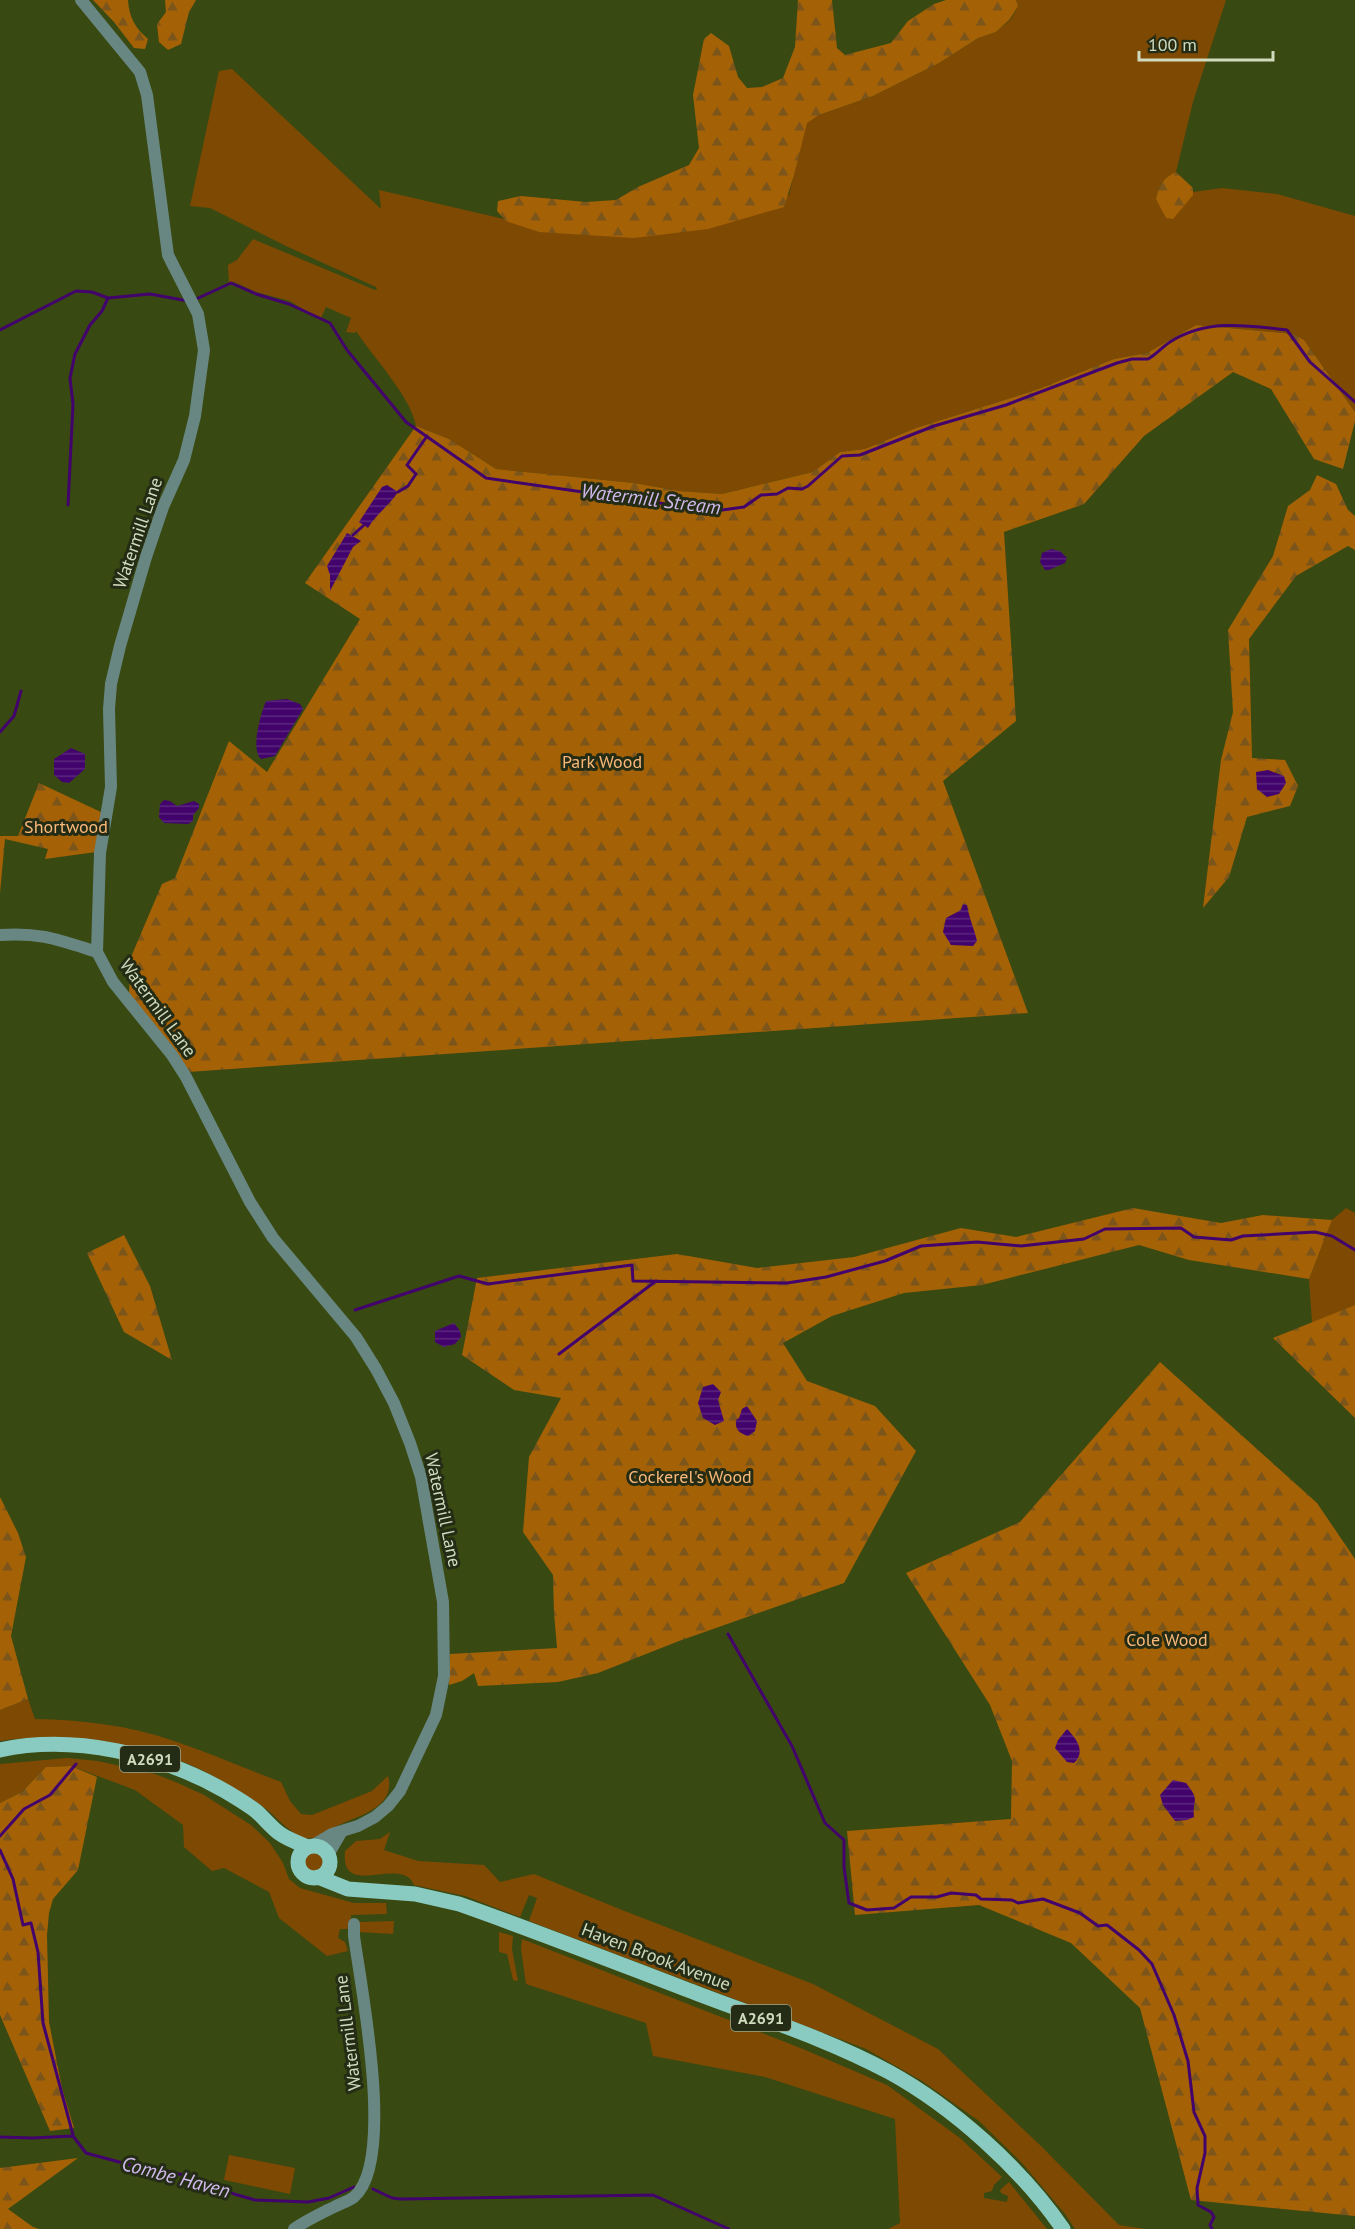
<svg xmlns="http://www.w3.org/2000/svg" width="1355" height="2229" viewBox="0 0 1355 2229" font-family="'PT Sans',sans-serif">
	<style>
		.grass { fill: #7e4903 }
		.forest { fill: url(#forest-firs) }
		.water { fill: url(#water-rules) }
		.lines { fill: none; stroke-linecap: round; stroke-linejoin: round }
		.stream { stroke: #42036c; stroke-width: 3 }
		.minor { stroke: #688782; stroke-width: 12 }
		.major { stroke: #89cbc1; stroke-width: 15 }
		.labels { text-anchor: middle; stroke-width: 6; stroke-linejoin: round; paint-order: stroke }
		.shield { fill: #242c15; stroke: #9ca68b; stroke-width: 1.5 }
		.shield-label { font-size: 16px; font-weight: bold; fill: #d0dbbe }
		.street-label { font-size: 18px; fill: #d0dbbe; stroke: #242c15 }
		.park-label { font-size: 18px; fill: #fbb979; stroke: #242c15 }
		.water-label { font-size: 20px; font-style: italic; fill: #d0baed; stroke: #242c15 }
	</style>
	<defs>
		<pattern id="forest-firs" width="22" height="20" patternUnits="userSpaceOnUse" patternTransform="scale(1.5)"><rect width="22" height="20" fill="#a56105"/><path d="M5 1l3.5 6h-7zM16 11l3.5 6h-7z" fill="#7c551a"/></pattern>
		<pattern id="water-rules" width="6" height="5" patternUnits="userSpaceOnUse" patternTransform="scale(1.5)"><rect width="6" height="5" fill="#42036c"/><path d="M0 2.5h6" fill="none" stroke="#5c277f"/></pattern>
	</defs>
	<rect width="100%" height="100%" fill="#394912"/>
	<path class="grass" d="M1016 0H1226L1193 102 1176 172C1163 178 1159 185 1156 199L1170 219 1173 218 1192 195 1193 192 1222 188 1277 194 1355 216V412L1304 340 1293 334 1196 325 1147 353 1114 359 1036 390 916 428 865 449 840 452 813 472 722 494 679 491 634 483 496 469 449 439 416 426C411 397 373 357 356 331L355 333 346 332 351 318 326 307 320 320 290 301 256 292 234 282 229 283 228 265 237 260 253 239 375 290 377 289 376 287 288 247 210 208 190 206 219 71 232 69 381 209 379 190 504 219 539 232 789 195 806 123 819 115 873 96 939 63 978 38 996 32 1011 19 1018 6Z
		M1346 1208 1355 1213V1305L1312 1323 1309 1279 1332 1220Z
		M28 1699 35 1719C82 1720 129 1725 174 1741 210 1753 246 1769 281 1782L290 1801 301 1814 312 1815 372 1791 388 1776C396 1807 360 1815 339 1825 329 1829 317 1841 305 1838 290 1834 277 1817 265 1808 254 1800 242 1793 230 1786 210 1773 187 1762 164 1756 146 1751 127 1750 109 1748 73 1743 36 1734 0 1741V1710Z
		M67 1758 98 1761 155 1774 178 1783 204 1795 251 1825 270 1843 283 1863 289 1879 300 1888 354 1903H386L387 1914 351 1915V1925L347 1929H340L338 1938 345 1942 348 1951 327 1956 279 1918 269 1892 224 1868 212 1871 184 1847 183 1825 135 1790 71 1766 46 1767 22 1792 0 1803V1764Z
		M390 1832 384 1850 418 1861 484 1865 500 1882 534 1874 622 1910 813 1984 938 2049 1041 2146 1119 2225 1145 2229H1075L1065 2214 1022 2163 979 2121 922 2081 866 2049 529 1921 537 1898 529 1895 520 1917 465 1896 414 1885C402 1854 340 1901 345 1851L356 1841 380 1839Z
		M302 1862a12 12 0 1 1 24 0a12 12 0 1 1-24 0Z
		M394 1921 393 1934 358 1932 359 1922Z
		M499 1932 513 1936 512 1949 518 1981 513 1980 507 1954 499 1952Z
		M522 1939 803 2049 887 2085 960 2138 1002 2177 994 2185 992 2191 984 2193V2198L1007 2202 1008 2196 1001 2193 1000 2190 1009 2182 1047 2229H888L900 2223 895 2119 765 2077 653 2056 646 2023 526 1984 521 1949Z
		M229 2155 295 2168 290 2194 224 2180Z"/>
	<path class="forest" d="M93 0H128C129 17 135 28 148 39L145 49 134 48 114 22Z
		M165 0H196L189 12 181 44 168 50 159 42 157 24 166 12Z
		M798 0H832L837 48 845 55 891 43 908 21 934 4 946 0H1016L1018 6 1010 19 996 32 978 38 939 63 873 96 819 115 807 123 794 175 784 207 708 229 634 238 539 232 506 221 497 211 498 201 521 196 586 202 616 200 638 187 689 165 699 148 693 95 704 39 711 33 729 46 738 77 747 88 762 87 783 78 795 47Z
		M1176 172 1193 188V195L1173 219 1166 218 1156 199C1159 185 1163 178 1176 172Z
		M1196 325 1293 334 1304 340 1355 412V421L1343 469 1314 459 1271 389 1233 372 1144 436 1084 504 1004 532 1016 721 943 781 1028 1013 188 1072 129 993 131 957 162 884 175 878 229 741 267 772 360 619 305 583 416 426 449 439 496 469 634 483 679 491 722 494 813 472 840 452 865 449 916 428 1036 390 1114 359 1147 353Z
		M1317 475 1336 484 1348 510 1355 516V550L1348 546 1296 576 1249 639 1252 758 1285 760 1298 786 1290 806 1247 817 1229 877 1203 908 1221 760 1233 712 1228 630 1273 556 1288 506 1310 490Z
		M39 783 103 813 96 852 45 859 48 849 5 839 0 893V836H18Z
		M1133 1208 1221 1223 1263 1215 1332 1220 1309 1279 1189 1260 1139 1245 982 1285 904 1293 832 1316 783 1343 807 1381 875 1406 916 1451 844 1583 679 1641 598 1673 558 1682 478 1686 474 1673 462 1681 449 1685 450 1654 557 1648 554 1613 553 1575 523 1532 529 1457 561 1398 514 1390 462 1355 477 1278 677 1254 757 1268 854 1257 961 1228 1016 1237Z
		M124 1235 150 1286 172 1360 124 1332 87 1253Z
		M1355 1305V1418L1273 1338Z
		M1160 1362 1317 1503 1355 1559V2216L1191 2200 1140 2008 1071 1943 979 1905 855 1915 847 1831 1011 1819 1012 1761 990 1705 906 1573 1020 1522Z
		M0 1497 18 1533 26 1557 11 1636 28 1699 0 1710Z
		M71 1766 97 1777 78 1870 53 1899 49 1913 47 1935 49 2022 62 2088 74 2128 50 2131 0 2015V1803L22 1792 46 1767Z
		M78 2158 8 2209 33 2227 40 2229H0V2168Z"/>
	<path class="water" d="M387 485 398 492C389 506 376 514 368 528L359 522 382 487Z
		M347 533 361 541 353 547 330 591V575L327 566Z
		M1051 549 1060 551 1067 558 1065 563 1049 570H1045L1040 562 1042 553Z
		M287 699 300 704 303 709 275 756 261 759C250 748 261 714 266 701Z
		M71 748 85 754V769L69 783 62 782 54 775V759Z
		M1268 770 1284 776 1286 783 1279 794 1267 797 1257 789 1256 772Z
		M164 800 170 801 177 806 194 801 199 804V808L193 815V821L188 824 164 823 159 817 160 804Z
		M963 904 967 905C969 918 974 928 977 941L973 946 951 945 943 932 946 918 961 910Z
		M454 1323 460 1331 461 1337 455 1344 444 1347 435 1342V1331Z
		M713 1384 721 1392 718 1400 724 1421 715 1425 703 1418 698 1403 703 1387Z
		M747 1406 757 1421 755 1431 748 1436C739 1433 735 1430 736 1420L739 1418 742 1409Z
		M1067 1729C1077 1739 1086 1752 1074 1763L1067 1762 1055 1748 1058 1740Z
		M1173 1780 1186 1783C1201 1802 1192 1798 1194 1817L1187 1820 1175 1821 1163 1805 1160 1795Z"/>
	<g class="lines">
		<path class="stream" d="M194 300 231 283 256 294 289 304 330 323 347 350 406 422 486 478 715 511 744 507 761 495 777 494 788 488 802 489 808 486 842 456 860 455 934 426 1006 405 1117 363 1132 359H1148C1156 355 1162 347 1170 342 1206 319 1246 325 1287 330L1310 362 1355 402
			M0 330 76 291 92 292 108 298 150 294 188 301
			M398 492 408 486 416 474 407 465 427 436
			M68 505 73 404 70 378 75 354 90 325 102 311 108 298
			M353 535 363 526
			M0 732 14 716 21 691
			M355 1310 459 1276 488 1284 632 1265 633 1281 787 1283 826 1277 885 1261 921 1246 977 1242 1021 1246 1084 1239 1105 1229 1181 1228 1194 1237 1231 1240 1243 1236 1315 1232 1332 1236 1355 1250
			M559 1354 656 1281
			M728 1634 792 1746 825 1823 844 1840V1867L849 1903 867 1910 894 1908 911 1897H937L951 1893 976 1895 981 1899 1012 1900 1018 1903 1043 1899 1080 1913 1098 1926 1107 1925 1139 1950 1152 1964 1174 2015 1188 2061 1194 2112 1205 2136V2153L1197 2188 1198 2205 1211 2212 1214 2217 1210 2225 1212 2229
			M0 1836 24 1809 50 1795 76 1764
			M0 1850 13 1879 23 1925 31 1923 38 1952 43 2023 73 2135
			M0 2137 32 2138 73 2136 86 2153 134 2166 160 2169 206 2181 234 2194 255 2200 308 2202 329 2198 354 2187
			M373 2189 392 2198 401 2199 653 2195 729 2229"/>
		<path class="minor" d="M81 0 140 72 147 95 168 255 198 314 204 350 195 416 184 460 163 507 146 557 120 646 111 684 109 709 111 787 100 853 97 952 113 982 172 1055 186 1077 250 1202 273 1238 356 1337 376 1369 394 1403 410 1443 421 1477 443 1602 444 1676 436 1715 400 1791 388 1806 375 1817 358 1826 332 1834 312 1846
			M0 935C40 932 59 940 97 952
			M328 1855 342 1831
			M294 2229C307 2220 320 2214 334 2207 340 2204 349 2201 354 2197 396 2161 361 1988 354 1936V1924"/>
		<path class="major" d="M0 1750C73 1734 161 1754 225 1791 235 1797 247 1804 256 1811 264 1818 271 1827 279 1833 287 1839 298 1843 308 1847
			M298 1862a16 16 0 1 1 32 0a16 16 0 1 1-32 0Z
			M318 1877 348 1889 415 1894 459 1904C536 1931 612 1961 688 1990 755 2016 826 2038 889 2072 953 2107 1022 2169 1063 2229"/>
	</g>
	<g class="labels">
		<g class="shield">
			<rect x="120" y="1746" width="60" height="26" rx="4.5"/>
			<rect x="731" y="2005" width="60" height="26" rx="4.5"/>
		</g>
		<g class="shield-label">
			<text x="150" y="1765">A2691</text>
			<text x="761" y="2024">A2691</text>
		</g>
		<g class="street-label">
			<text transform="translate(138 533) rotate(-71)" y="6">Watermill Lane</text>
			<text transform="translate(158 1008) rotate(54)" y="6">Watermill Lane</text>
			<text transform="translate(443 1510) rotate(78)" y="6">Watermill Lane</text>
			<text transform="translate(656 1957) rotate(21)" y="6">Haven Brook Avenue</text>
			<text transform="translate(348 2033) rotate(-97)" y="6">Watermill Lane</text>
		</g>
		<g class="park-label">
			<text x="602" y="768">Park Wood</text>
			<text x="66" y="833">Shortwood</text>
			<text x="690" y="1483">Cockerel's Wood</text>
			<text x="1167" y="1646">Cole Wood</text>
		</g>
		<g class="water-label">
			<text transform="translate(651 499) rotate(7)" y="7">Watermill Stream</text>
			<text transform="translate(176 2177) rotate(15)" y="7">Combe Haven</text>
		</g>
	</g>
	<path d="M1139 51v9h134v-9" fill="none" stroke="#d0dbbe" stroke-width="3"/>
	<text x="1148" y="51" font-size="18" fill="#d0dbbe" stroke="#242c15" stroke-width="4.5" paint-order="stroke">100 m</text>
</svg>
